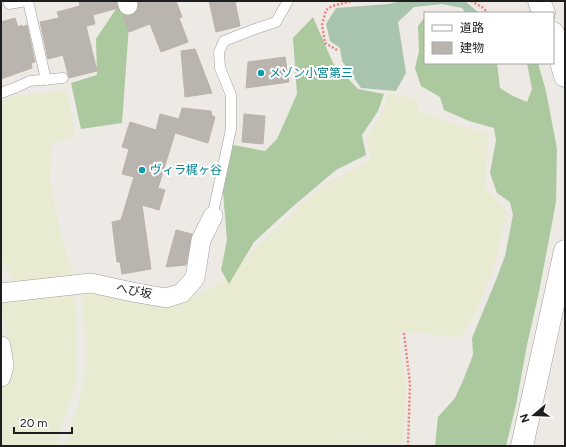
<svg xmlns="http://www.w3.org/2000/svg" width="566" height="447" viewBox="0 0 566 447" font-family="Figtree,'Noto Sans JP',sans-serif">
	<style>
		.farmland { fill: #e9ead2 }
		.forest { fill: #abc89e }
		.cemetery { fill: #a8c4ac }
		.building { fill: #bab4ae; stroke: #bdb2a9 }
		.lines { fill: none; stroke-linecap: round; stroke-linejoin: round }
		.service-casing { stroke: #9f9f9f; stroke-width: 11 }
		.minor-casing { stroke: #9f9f9f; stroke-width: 20 }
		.tertiary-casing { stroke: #9f9f9f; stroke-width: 23 }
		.path { stroke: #ea8479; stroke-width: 2.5; stroke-dasharray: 2 2; stroke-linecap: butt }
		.service { stroke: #fff; stroke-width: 10 }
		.minor { stroke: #fff; stroke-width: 19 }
		.tertiary { stroke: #fff; stroke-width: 22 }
		.culture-dot { fill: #0f9aa8; stroke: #fff; stroke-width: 1.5 }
		.labels { text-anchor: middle; stroke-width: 4; stroke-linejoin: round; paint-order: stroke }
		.culture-label { font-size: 12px; fill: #0d838f; stroke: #fff; text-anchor: start }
		.street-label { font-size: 12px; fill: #1e1e1e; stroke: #fff }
	</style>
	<rect width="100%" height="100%" fill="#edeae5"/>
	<path class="farmland" d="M67 91 75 136 52 144 50 180 59 227 73 276 44 279 14 283 4 262H1V100L19 94 24 95Z
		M387 93 417 99 418 111 451 123 489 133 485 175 486 189 507 211 494 268 474 316 462 337 398 331 406 386 403 443 332 445 331 446H65L83 388 85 369V337L82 285 167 304 193 297 219 284 302 204 326 184 371 160 366 138 383 112Z
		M75 288 77 377 75 388 59 434 56 446H1V390L6 379 8 362 7 332 1 310 2 300Z"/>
	<path class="forest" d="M118 1H158L129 25 122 123 81 129 71 83 97 75 96 39 118 6Z
		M313 17 333 63 358 89 384 94 378 111 362 135 366 155 336 170 291 208 254 242 229 284 221 270 227 240 223 192 233 145 265 151 277 139 297 94 293 38Z
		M425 17V63H497L500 88 513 96 527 102 532 89 527 63H538L546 91 557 149 556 202 539 292 527 345 516 405 506 446H435L438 417 455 398 464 378 473 355 472 338 496 280 505 256 513 215 510 202 497 193 490 173 496 140 494 128 469 121 444 110 440 97 421 86 415 68 419 51 418 26Z"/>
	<path class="cemetery" d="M403 1H465L479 13H466L462 8 442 4 414 7 398 22 406 73 396 91 361 88 342 61 340 48 330 41 326 24 336 8 388 4Z"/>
	<path class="building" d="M79 1H116L118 8 93 15 95 24 86 26 97 71 69 78 63 55 48 59 40 22 59 18 57 12 80 6Z
		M138 1H176L182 17 179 18 188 42 161 52 150 24 129 32 123 15 130 16 135 13 139 8Z
		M209 1H235L240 26 216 32Z
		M15 18 18 27 22 25V27L27 25 35 62 31 63 32 68 1 79V22Z
		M195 49 212 93 185 97 181 51Z
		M285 57 289 82 246 88 248 62Z
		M182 108 211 111 212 116 215 117 208 143 175 133 158 188 165 190 159 210 142 205 151 269 122 274 120 262H117L112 222 121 220 134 177 122 174 129 149 122 147 130 122 156 130 160 114 179 119Z
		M244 114 265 116 263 144 242 142Z
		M176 230 192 234 186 265 166 267Z"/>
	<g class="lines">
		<defs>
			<path id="service" d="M28 1 46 80
				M9 4 26 1
				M1 93 17 87 30 81 63 78
				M210 219 214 208 231 129V95L220 68 219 52 224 41 255 29 276 22 288 1"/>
			<path id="minor" d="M127 1 128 5
				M1 293 91 283 132 292 166 298 182 293 195 278 201 240 213 216
				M1 346 4 366 1 377"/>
			<path id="tertiary" d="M539 1 544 13
				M553 33 565 76
				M522 446 565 251"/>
		</defs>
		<use href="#service" class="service-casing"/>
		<use href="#minor" class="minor-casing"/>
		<use href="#tertiary" class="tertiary-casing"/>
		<path class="path" d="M471 1 482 7 488 13
			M337 50 325 43 322 25 326 10 332 6 352 1
			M404 333 410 384 408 446"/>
		<use href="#service" class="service"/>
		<use href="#minor" class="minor"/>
		<use href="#tertiary" class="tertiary"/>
	</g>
	<g class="culture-dot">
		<circle cx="261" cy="73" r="4"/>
		<circle cx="142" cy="170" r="4"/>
	</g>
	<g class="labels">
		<g class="culture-label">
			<text x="269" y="77">メゾン小宮第三</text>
			<text x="150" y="174">ヴィラ梶ヶ谷</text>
		</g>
		<g class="street-label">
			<text transform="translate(134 291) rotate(11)" y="4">へび坂</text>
		</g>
	</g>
	<rect width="566" height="447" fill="none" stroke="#1e1e1e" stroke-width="4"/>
	<rect x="424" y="12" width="130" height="52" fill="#ffffff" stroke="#a5a5a5"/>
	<rect x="432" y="25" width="20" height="6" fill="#ffffff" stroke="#a5a5a5"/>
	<text x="460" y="32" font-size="12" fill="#1e1e1e">道路</text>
	<rect x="432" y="42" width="20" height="12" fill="#bab4ae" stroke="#a5a5a5"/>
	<text x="460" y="52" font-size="12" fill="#1e1e1e">建物</text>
	<g transform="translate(534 415) rotate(251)" stroke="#ffffff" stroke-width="3" paint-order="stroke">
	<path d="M0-3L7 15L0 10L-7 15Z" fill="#1e1e1e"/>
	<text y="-6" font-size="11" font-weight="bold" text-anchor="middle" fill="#1e1e1e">N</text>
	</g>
	<path d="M14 427v6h58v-6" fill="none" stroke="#1e1e1e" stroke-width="2"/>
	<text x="20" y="427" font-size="12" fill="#1e1e1e" stroke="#ffffff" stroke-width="3" paint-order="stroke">20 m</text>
</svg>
